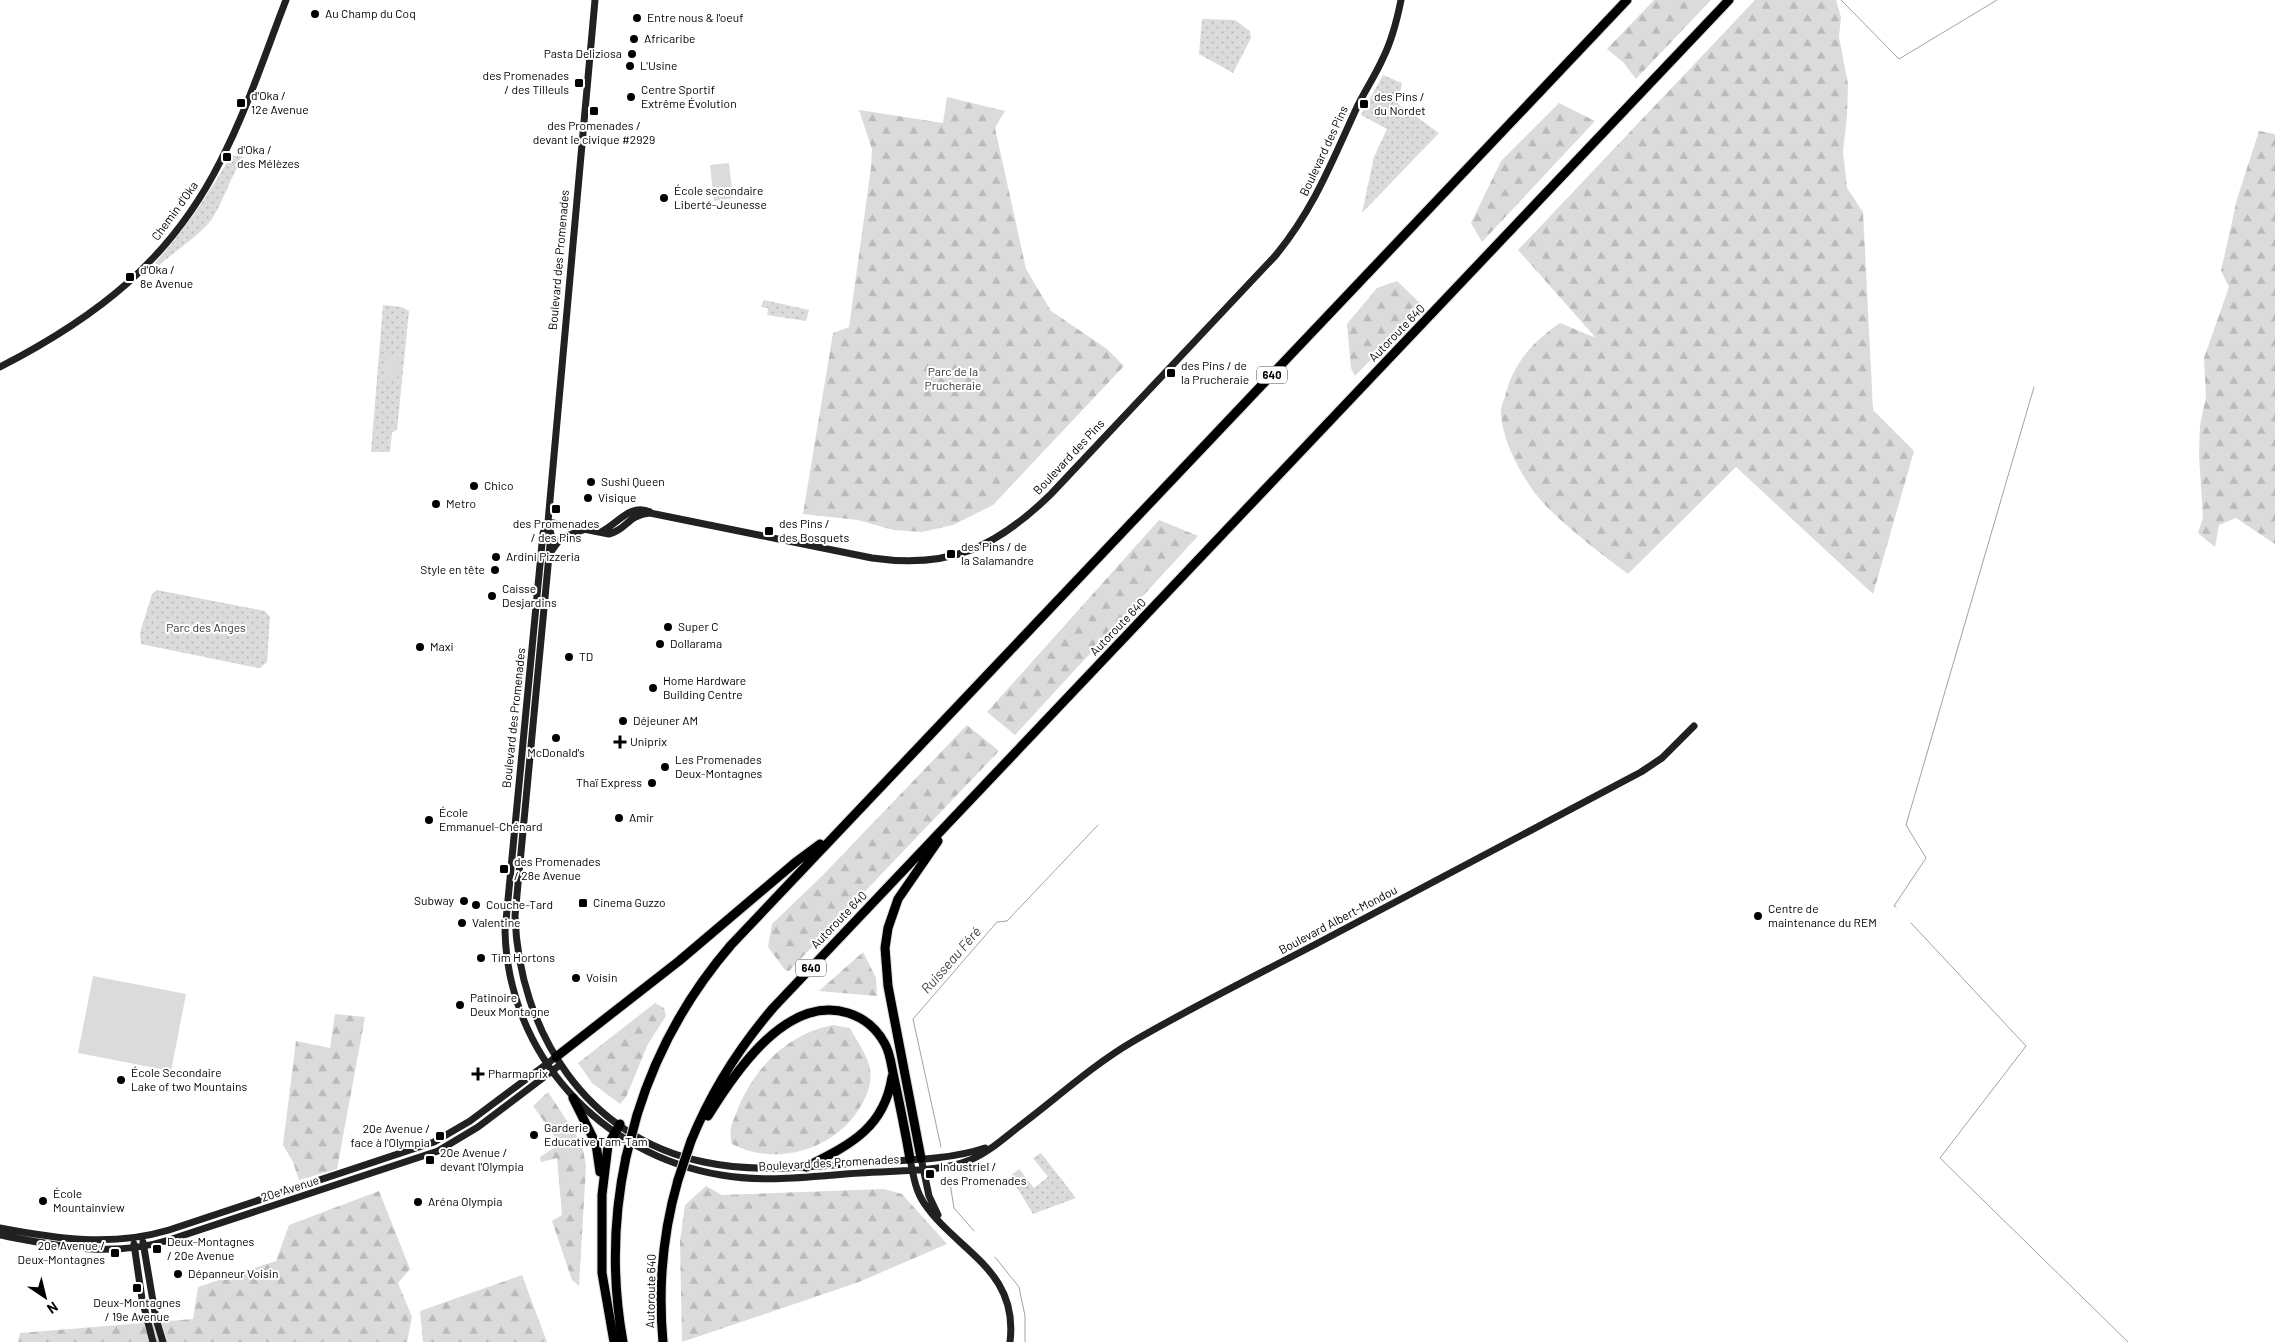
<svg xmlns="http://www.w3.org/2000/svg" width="2275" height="1342" viewBox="0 0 2275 1342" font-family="Barlow,sans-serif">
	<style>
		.grass { fill: url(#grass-dots) }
		.forest { fill: url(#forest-firs) }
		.garden { fill: #dbdbdb }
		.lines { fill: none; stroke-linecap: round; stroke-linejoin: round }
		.stream { stroke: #a2a2a2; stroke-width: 1 }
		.highway-casing { stroke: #dbdbdb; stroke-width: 11 }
		.secondary { stroke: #212121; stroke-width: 7 }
		.highway { stroke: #000; stroke-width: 9 }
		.highway-bridge-casing { stroke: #dbdbdb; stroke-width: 11; stroke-linecap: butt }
		.highway-bridge { stroke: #000; stroke-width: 9 }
		.poi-dot { fill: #000; stroke: #fff; stroke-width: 2 }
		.labels { text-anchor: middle; stroke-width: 4; stroke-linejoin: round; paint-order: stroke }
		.shield { fill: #fff; stroke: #4c4c4c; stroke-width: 1 }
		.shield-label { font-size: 11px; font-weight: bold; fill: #000 }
		.poi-label { font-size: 12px; fill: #000; stroke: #fff; text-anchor: start }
		.street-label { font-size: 12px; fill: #000; stroke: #fff }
		.park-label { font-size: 12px; fill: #323232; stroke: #fff }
		.water-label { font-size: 14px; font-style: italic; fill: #434343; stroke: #fff }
	</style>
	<defs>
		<pattern id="grass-dots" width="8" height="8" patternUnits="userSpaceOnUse" patternTransform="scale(1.25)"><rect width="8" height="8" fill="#dbdbdb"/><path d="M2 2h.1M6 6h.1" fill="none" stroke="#bababa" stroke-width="1.8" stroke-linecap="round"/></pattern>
		<pattern id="forest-firs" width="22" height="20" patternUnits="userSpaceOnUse" patternTransform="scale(1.25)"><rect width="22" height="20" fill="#dbdbdb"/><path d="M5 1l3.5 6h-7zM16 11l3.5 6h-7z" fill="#bababa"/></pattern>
	</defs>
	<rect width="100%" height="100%" fill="#fff"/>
	<path class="grass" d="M1202 19 1235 20 1250 31 1251 38 1233 73 1199 54Z
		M1383 75 1402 83 1398 104 1439 133 1362 213 1374 157 1387 129 1361 115Z
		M231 155 244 157C230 176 225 199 212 219 202 234 172 253 157 267L155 263C185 229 209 194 231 155Z
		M764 300 809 310 806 321 767 315 768 308 761 307Z
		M383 305 402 307 409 311 397 430 392 432 390 452H371Z
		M157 590 265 611 270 617 267 662 260 668 253 667 141 644 140 633 152 594Z
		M1041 1153 1076 1198 1033 1214 1010 1176 1019 1169 1034 1188 1048 1177 1033 1158Z"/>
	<path class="forest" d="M1654 0H1711L1636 79 1623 62 1607 49Z
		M1755 0H1836L1841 17 1839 37 1848 84 1847 115 1843 152 1847 188 1863 212 1873 410 1914 451 1873 594 1736 467 1628 574C1600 553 1571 531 1546 506 1525 483 1504 447 1501 415 1500 409 1503 402 1505 397 1512 365 1533 341 1560 323L1596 338 1518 250Z
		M947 97 1005 111 995 128 1026 269 1051 311 1107 349 1124 366 993 505 953 525 922 532 893 530 858 520 803 514 833 333 849 327 871 168 872 149 859 110 943 123Z
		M1559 103 1595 121 1482 242 1471 223 1501 161Z
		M2259 131 2275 134V544L2236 518 2219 525 2215 547 2198 533 2203 518 2199 455 2200 425 2206 397 2204 358 2229 287 2221 271 2237 199Z
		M1397 281 1423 306 1355 376 1351 368 1347 324 1377 288Z
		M1159 520 1198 536 1015 735 987 712Z
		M967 725 999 751 789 971 785 970 768 947 772 924 823 875Z
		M863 952 876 978 877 996 819 991Z
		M655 1003 664 1008 666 1016 648 1044 626 1097 620 1104 592 1083 578 1063Z
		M335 1014 365 1017 337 1169 299 1180 293 1162 283 1145 296 1041 330 1048Z
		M833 1025 850 1028C856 1040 868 1056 870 1069 872 1084 867 1097 859 1109 834 1150 775 1167 732 1144 728 1129 732 1125 737 1111 754 1068 787 1034 833 1025Z
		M548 1092 582 1144 586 1166 579 1286 572 1280 552 1221 562 1215 557 1158 541 1162 540 1157 560 1144 533 1106Z
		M706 1186 722 1195 884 1189 902 1194 947 1244 859 1282 682 1342 680 1241 685 1205Z
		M379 1191 410 1269 398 1283 412 1317 407 1342H18L20 1333 193 1319 198 1287 276 1261 289 1225Z
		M522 1275 547 1342H423L420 1311Z"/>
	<path class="garden" d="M729 163 733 198 714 201 710 165Z
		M387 355 399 357 397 379 385 378Z
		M93 976 186 994 171 1071 78 1053Z"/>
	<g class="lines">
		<path class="stream" d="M1841 0 1899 59 1997 0
			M1896 907 1894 906 1926 858 1906 825 2034 387
			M1911 923 2026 1046 1940 1158 2128 1342
			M941 1147 913 1019 997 922 1007 921 1098 825
			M949 1177 954 1208 974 1231
			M995 1257 1019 1287 1025 1316V1342"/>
		<defs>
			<path id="highway" d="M556 1057 679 961 797 861 820 844
				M573 1098 596 1144 600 1172
				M637 1115C656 1053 688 995 731 945L1627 0
				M708 1116C735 1072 787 994 848 1013 864 1018 877 1029 885 1044 890 1053 891 1063 893 1073 899 1101 905 1130 910 1159
				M691 1141C711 1092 738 1049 773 1008L1729 0
				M921 1158 888 986 885 948 888 928 898 899 938 841
				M806 1167C849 1145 884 1129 892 1077
				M614 1342 602 1273V1195L608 1145 620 1124
				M623 1342C612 1281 613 1218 626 1157
				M663 1342C658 1288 663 1232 678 1180"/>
		</defs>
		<use href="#highway" class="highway-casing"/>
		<path class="secondary" d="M595 0 548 522 543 533 505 931C508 1054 600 1155 721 1175 767 1183 814 1176 860 1173 893 1170 939 1173 970 1160 988 1153 1005 1137 1021 1125 1058 1097 1093 1065 1132 1042 1192 1007 1255 976 1316 944 1424 887 1533 829 1641 772L1662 758 1694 726
			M0 367C97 317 170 261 220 162 247 110 265 54 286 0
			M548 522 609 534C627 530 627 515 650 513L872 558C949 569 996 548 1051 494L1276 255C1315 207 1332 161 1358 105 1366 89 1376 74 1383 58 1392 40 1397 20 1401 0
			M548 523 551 534 515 916C519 1031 586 1138 704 1162 755 1173 807 1167 858 1163 900 1160 946 1161 985 1148
			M601 532C618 523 631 503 650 512
			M550 553 561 538 583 530
			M921 1158 929 1196 938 1215
			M910 1159C913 1173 915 1190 924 1203 956 1251 1019 1269 1010 1342
			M0 1228C57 1239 112 1247 169 1230L434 1142 470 1121 556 1057
			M0 1235C57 1246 112 1258 169 1240L438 1151 478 1127 560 1065
			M143 1242 156 1319 163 1342
			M134 1244 142 1299 153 1342"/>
		<use href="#highway" class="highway"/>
		<defs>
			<path id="highway-bridge" d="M626 1157 637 1115
				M678 1180 691 1141"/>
		</defs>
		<use href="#highway-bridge" class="highway-bridge-casing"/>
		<use href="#highway-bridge" class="highway-bridge"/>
	</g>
	<g class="poi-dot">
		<circle cx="315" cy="14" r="5"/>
		<circle cx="637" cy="18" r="5"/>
		<circle cx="634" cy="39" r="5"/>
		<circle cx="632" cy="54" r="5"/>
		<circle cx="630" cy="66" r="5"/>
		<rect x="574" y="78" width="10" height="10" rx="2.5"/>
		<circle cx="631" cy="97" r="5"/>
		<rect x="236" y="98" width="10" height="10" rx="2.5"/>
		<rect x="1359" y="99" width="10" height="10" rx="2.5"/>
		<rect x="589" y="106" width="10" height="10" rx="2.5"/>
		<rect x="222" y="152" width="10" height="10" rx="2.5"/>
		<circle cx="664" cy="198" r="5"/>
		<rect x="125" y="272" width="10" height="10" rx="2.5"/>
		<rect x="1166" y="368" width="10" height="10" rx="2.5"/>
		<circle cx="591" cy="482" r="5"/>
		<circle cx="474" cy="486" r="5"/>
		<circle cx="588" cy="498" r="5"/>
		<circle cx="436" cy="504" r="5"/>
		<rect x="551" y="504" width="10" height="10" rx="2.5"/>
		<rect x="764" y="526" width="10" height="10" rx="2.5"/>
		<rect x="946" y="549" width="10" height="10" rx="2.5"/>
		<circle cx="496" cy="557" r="5"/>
		<circle cx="495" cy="570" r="5"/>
		<circle cx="492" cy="596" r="5"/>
		<circle cx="668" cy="627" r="5"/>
		<circle cx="660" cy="644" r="5"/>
		<circle cx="420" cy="647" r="5"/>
		<circle cx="569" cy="657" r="5"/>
		<circle cx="653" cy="688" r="5"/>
		<circle cx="623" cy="721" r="5"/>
		<circle cx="556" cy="738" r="5"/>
		<path d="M617.5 734.5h5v5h5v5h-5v5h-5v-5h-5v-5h5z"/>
		<circle cx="665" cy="767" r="5"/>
		<circle cx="652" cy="783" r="5"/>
		<circle cx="619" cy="818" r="5"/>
		<circle cx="429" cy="820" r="5"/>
		<rect x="499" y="864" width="10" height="10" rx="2.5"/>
		<circle cx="464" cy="901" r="5"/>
		<rect x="578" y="898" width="10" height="10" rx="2.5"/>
		<circle cx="476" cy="905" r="5"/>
		<circle cx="1758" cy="916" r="5"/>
		<circle cx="462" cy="923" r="5"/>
		<circle cx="481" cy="958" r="5"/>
		<circle cx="576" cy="978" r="5"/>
		<circle cx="460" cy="1005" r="5"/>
		<path d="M475.5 1066.5h5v5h5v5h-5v5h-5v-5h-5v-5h5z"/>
		<circle cx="121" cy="1080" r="5"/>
		<circle cx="534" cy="1135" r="5"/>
		<rect x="435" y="1131" width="10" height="10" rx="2.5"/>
		<rect x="425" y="1155" width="10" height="10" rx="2.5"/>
		<rect x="925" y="1169" width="10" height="10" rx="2.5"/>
		<circle cx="43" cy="1201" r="5"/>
		<circle cx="418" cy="1202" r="5"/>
		<rect x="152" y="1244" width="10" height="10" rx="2.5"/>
		<rect x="110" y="1248" width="10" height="10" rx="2.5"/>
		<circle cx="178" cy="1274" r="5"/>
		<rect x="132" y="1283" width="10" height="10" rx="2.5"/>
	</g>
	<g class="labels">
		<g class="shield">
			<rect x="1257" y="366.5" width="30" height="17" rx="4"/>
			<rect x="796" y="959.5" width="30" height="17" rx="4"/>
		</g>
		<g class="shield-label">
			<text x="1272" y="379">640</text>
			<text x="811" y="972">640</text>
		</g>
		<g class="poi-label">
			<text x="325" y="18">Au Champ du Coq</text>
			<text x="647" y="22">Entre nous &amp; l'oeuf</text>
			<text x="644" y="43">Africaribe</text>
			<text x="622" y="58" text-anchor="end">Pasta Deliziosa</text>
			<text x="640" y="70">L'Usine</text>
			<text x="569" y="80" text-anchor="end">des Promenades<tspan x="569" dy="14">/ des Tilleuls</tspan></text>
			<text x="641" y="94">Centre Sportif<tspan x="641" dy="14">Extrême Évolution</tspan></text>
			<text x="251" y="100">d'Oka /<tspan x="251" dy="14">12e Avenue</tspan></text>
			<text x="1374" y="101">des Pins /<tspan x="1374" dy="14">du Nordet</tspan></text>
			<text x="594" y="130" text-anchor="middle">des Promenades /<tspan x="594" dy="14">devant le civique #2929</tspan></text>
			<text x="237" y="154">d'Oka /<tspan x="237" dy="14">des Mélèzes</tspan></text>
			<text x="674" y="195">École secondaire<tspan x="674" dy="14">Liberté-Jeunesse</tspan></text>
			<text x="140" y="274">d'Oka /<tspan x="140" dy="14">8e Avenue</tspan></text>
			<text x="1181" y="370">des Pins / de<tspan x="1181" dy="14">la Prucheraie</tspan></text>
			<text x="601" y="486">Sushi Queen</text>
			<text x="484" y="490">Chico</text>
			<text x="598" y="502">Visique</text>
			<text x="446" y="508">Metro</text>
			<text x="556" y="528" text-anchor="middle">des Promenades<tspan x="556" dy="14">/ des Pins</tspan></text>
			<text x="779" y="528">des Pins /<tspan x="779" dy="14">des Bosquets</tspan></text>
			<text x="961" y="551">des Pins / de<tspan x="961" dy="14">la Salamandre</tspan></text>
			<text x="506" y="561">Ardini Pizzeria</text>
			<text x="485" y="574" text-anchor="end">Style en tête</text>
			<text x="502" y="593">Caisse<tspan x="502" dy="14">Desjardins</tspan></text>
			<text x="678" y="631">Super C</text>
			<text x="670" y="648">Dollarama</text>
			<text x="430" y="651">Maxi</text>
			<text x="579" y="661">TD</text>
			<text x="663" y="685">Home Hardware<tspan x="663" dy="14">Building Centre</tspan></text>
			<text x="633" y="725">Déjeuner AM</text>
			<text x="630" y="746">Uniprix</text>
			<text x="556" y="757" text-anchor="middle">McDonald's</text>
			<text x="675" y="764">Les Promenades<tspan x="675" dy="14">Deux-Montagnes</tspan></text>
			<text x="642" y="787" text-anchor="end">Thaï Express</text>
			<text x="439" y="817">École<tspan x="439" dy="14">Emmanuel-Chénard</tspan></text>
			<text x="629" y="822">Amir</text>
			<text x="514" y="866">des Promenades<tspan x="514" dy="14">/ 28e Avenue</tspan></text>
			<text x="454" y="905" text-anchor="end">Subway</text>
			<text x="593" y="907">Cinema Guzzo</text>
			<text x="486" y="909">Couche-Tard</text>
			<text x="1768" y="913">Centre de<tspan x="1768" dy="14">maintenance du REM</tspan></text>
			<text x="472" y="927">Valentine</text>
			<text x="491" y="962">Tim Hortons</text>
			<text x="586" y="982">Voisin</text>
			<text x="470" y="1002">Patinoire<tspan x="470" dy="14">Deux Montagne</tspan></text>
			<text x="131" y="1077">École Secondaire<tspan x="131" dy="14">Lake of two Mountains</tspan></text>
			<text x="488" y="1078">Pharmaprix</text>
			<text x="544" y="1132">Garderie<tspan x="544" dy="14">Educative Tam-Tam</tspan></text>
			<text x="430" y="1133" text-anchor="end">20e Avenue /<tspan x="430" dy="14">face à l'Olympia</tspan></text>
			<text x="440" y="1157">20e Avenue /<tspan x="440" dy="14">devant l'Olympia</tspan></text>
			<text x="940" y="1171">Industriel /<tspan x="940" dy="14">des Promenades</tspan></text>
			<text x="53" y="1198">École<tspan x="53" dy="14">Mountainview</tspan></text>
			<text x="428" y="1206">Aréna Olympia</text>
			<text x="167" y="1246">Deux-Montagnes<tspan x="167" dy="14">/ 20e Avenue</tspan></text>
			<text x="105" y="1250" text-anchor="end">20e Avenue /<tspan x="105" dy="14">Deux-Montagnes</tspan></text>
			<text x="188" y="1278">Dépanneur Voisin</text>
			<text x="137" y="1307" text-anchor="middle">Deux-Montagnes<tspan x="137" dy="14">/ 19e Avenue</tspan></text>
		</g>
		<g class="street-label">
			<text transform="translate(1324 151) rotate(-65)" y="4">Boulevard des Pins</text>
			<text transform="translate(175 211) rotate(-54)" y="4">Chemin d'Oka</text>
			<text transform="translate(559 260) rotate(-85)" y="4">Boulevard des Promenades</text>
			<text transform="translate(1397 333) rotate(-46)" y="4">Autoroute 640</text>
			<text transform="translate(1069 457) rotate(-47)" y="4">Boulevard des Pins</text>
			<text transform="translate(1118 627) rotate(-46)" y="4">Autoroute 640</text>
			<text transform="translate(514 718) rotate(-84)" y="4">Boulevard des Promenades</text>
			<text transform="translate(839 920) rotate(-46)" y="4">Autoroute 640</text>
			<text transform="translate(1338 920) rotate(-28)" y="4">Boulevard Albert-Mondou</text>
			<text transform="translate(829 1163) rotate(-3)" y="4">Boulevard des Promenades</text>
			<text transform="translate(290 1189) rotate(-18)" y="4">20e Avenue</text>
			<text transform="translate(651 1291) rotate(-89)" y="4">Autoroute 640</text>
		</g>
		<g class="park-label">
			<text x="953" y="376">Parc de la<tspan x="953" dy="14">Prucheraie</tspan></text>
			<text x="206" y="632">Parc des Anges</text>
		</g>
		<g class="water-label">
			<text transform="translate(951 960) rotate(-49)" y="5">Ruisseau Féré</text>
		</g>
	</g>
	<g transform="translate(45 1297) rotate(145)" stroke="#ffffff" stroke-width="4" paint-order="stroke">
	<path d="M0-4L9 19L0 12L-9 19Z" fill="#000000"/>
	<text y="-8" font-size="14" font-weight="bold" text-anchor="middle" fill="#000000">N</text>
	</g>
</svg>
